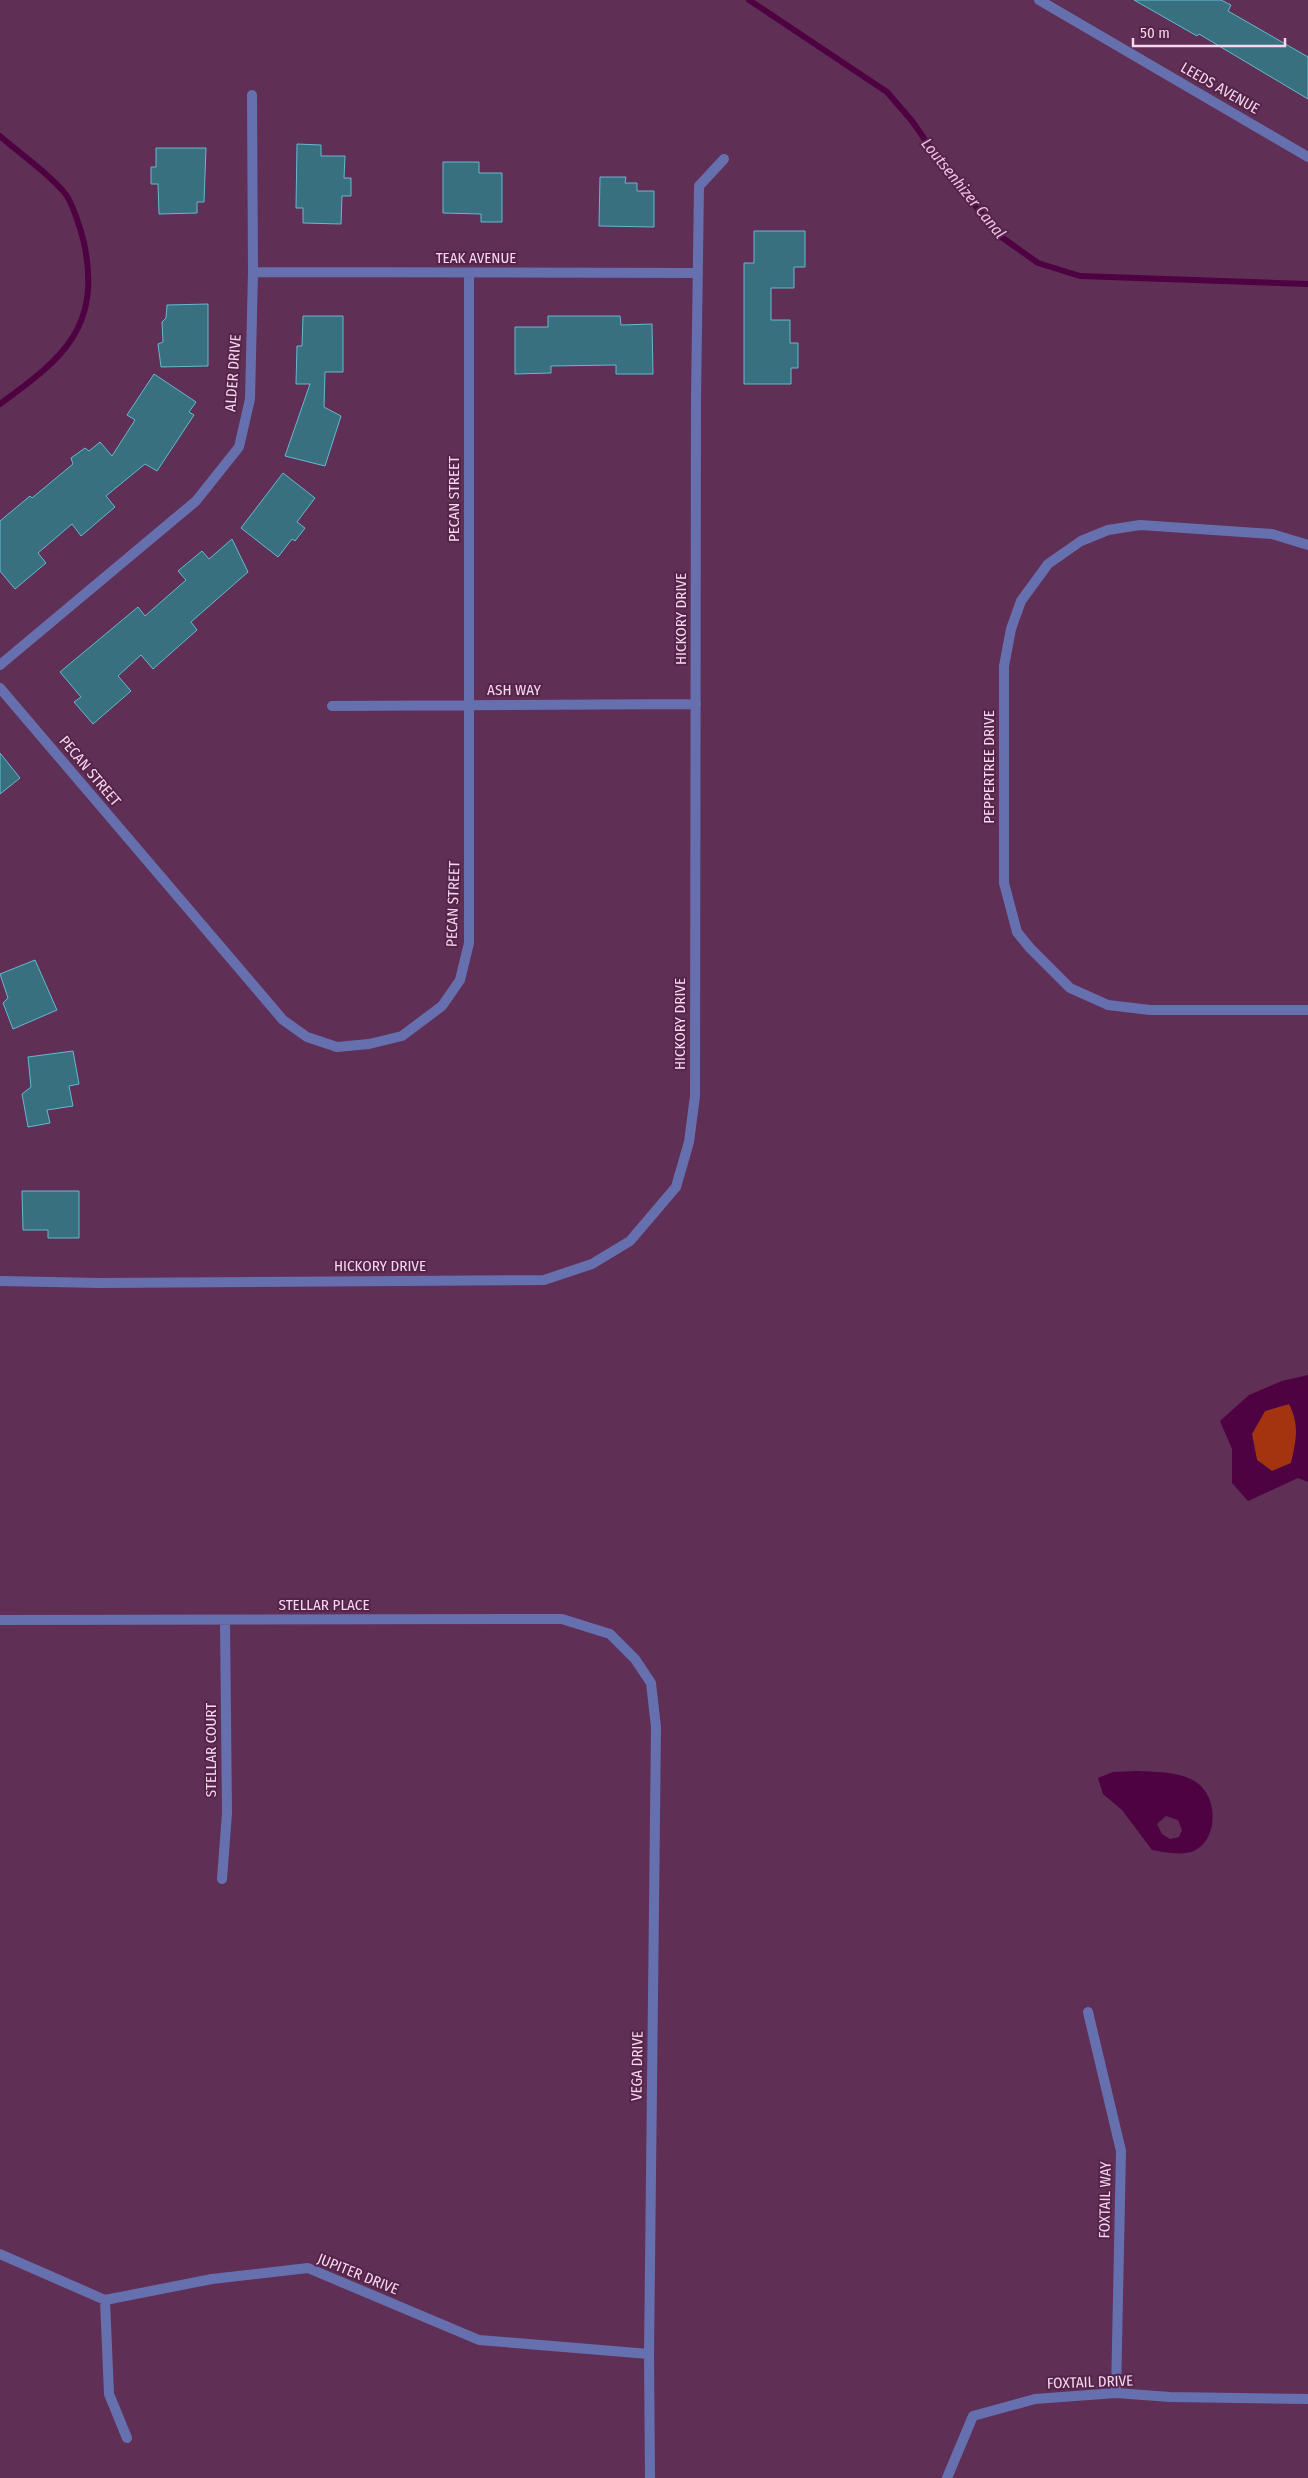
<svg xmlns="http://www.w3.org/2000/svg" width="1308" height="2478" viewBox="0 0 1308 2478" font-family="'Fira Sans Condensed',sans-serif">
	<style>
		.green { fill: #a4340f }
		.water { fill: #4e0241; fill-rule: evenodd }
		.lines { fill: none; stroke-linecap: round; stroke-linejoin: round }
		.stream { stroke: #4e0241; stroke-width: 6 }
		.building { fill: #39707f; stroke: #63b9cf }
		.street { stroke: #6770ae; stroke-width: 10 }
		.labels { text-anchor: middle; stroke-width: 4; stroke-linejoin: round; paint-order: stroke }
		.street-label { font-size: 15px; fill: #f6d7ed; stroke: #55244a }
		.water-label { font-size: 16px; font-style: italic; fill: #f2bfe4; stroke: #55244a }
	</style>
	<rect width="100%" height="100%" fill="#602f55"/>
	<path class="green" d="M1289 1404C1300 1425 1296 1441 1291 1463L1272 1471 1257 1460 1252 1434 1265 1411Z"/>
	<path class="water" d="M1308 1375V1482L1298 1478 1248 1501 1232 1483V1449L1220 1421 1249 1395 1282 1381ZM1289 1404C1300 1425 1296 1441 1291 1463L1272 1471 1257 1460 1252 1434 1265 1411Z
		M1136 1771C1155 1772 1179 1771 1196 1782 1218 1796 1219 1839 1194 1851 1183 1856 1163 1852 1152 1850L1122 1810 1103 1794 1098 1778 1113 1772ZM1166 1816 1178 1820 1182 1830 1179 1837 1170 1839 1162 1834 1157 1824Z"/>
	<g class="lines">
		<path class="stream" d="M749 0 887 92 912 121 946 170 1000 236 1038 263 1080 276 1308 284
			M0 136C20 154 45 170 63 191 72 200 81 230 84 243 102 328 62 359 0 404"/>
	</g>
	<path class="building" d="M1134 0H1221L1231 5 1228 11 1308 57V99L1199 34 1197 36Z
		M297 144 321 145V156H345L344 178H351V196H342L341 224 303 223V208H296Z
		M156 148H206L204 202H197V213L159 214 158 184H151V167H156Z
		M443 162H479V173H502V222H481V214L443 213Z
		M600 177H626L625 183H637V191H654V227L599 226Z
		M754 231H805V267H794V288H771V320H790V343H798V368H791V384H744V263H754Z
		M208 304V366L161 367 158 344 163 342 162 322 166 318 167 305Z
		M303 316H343V372H325L324 407 341 416 325 466 285 456 310 384H296L297 346H302Z
		M548 316H620L621 325 652 324 653 374H616V365L551 366V373L515 374V327H548Z
		M154 374 196 402 189 412 194 415 157 471 145 464 106 496 115 507 81 536 72 524 38 553 46 563 15 589 0 571V521L30 496 32 498 73 464 71 458 85 448 89 451 100 442 112 456 135 420 127 415Z
		M283 473 315 498 297 522 305 528 295 541 292 539 278 557 241 528Z
		M232 539 248 572 191 622 197 630 153 669 141 655 118 676 131 691 93 724 74 702 81 697 60 672 138 607 145 616 186 580 178 571 202 551 209 559Z
		M0 753 20 778 0 794Z
		M35 960 57 1010 13 1029 3 1003 8 998 0 974Z
		M73 1051 79 1084 69 1086 73 1106 47 1110 50 1123 28 1127 22 1094 31 1087 28 1057Z
		M22 1191H79V1238H48V1230H23Z"/>
	<g class="lines">
		<path class="street" d="M1039 0 1308 157
			M253 272 698 273
			M1308 545 1272 534 1140 525 1108 530 1081 541 1048 564 1021 601 1011 629 1004 666V883L1017 932 1030 948 1070 988 1108 1005 1150 1010H1308
			M0 665 196 501 239 447 250 399 253 272 252 95
			M0 688 283 1020 307 1037 337 1047 369 1044 402 1036 442 1006 460 980 469 943V273
			M332 706 696 704
			M0 1281 100 1283 544 1280 592 1264 630 1241 676 1187 689 1142 695 1096 696 399 699 186 724 159
			M0 1620 562 1619 610 1634 635 1659 651 1683 656 1727 649 2354 650 2478
			M222 1879 227 1813 225 1621
			M1088 2012 1121 2151 1116 2393
			M0 2254 105 2300 212 2279 308 2268 479 2340 649 2354
			M105 2300 109 2394 127 2438
			M947 2478 973 2416 1035 2399 1116 2393 1170 2397 1308 2399"/>
	</g>
	<g class="labels">
		<g class="street-label">
			<text transform="translate(1220 88) rotate(30)" y="5">LEEDS AVENUE</text>
			<text x="476" y="263">TEAK AVENUE</text>
			<text transform="translate(233 373) rotate(-86)" y="5">ALDER DRIVE</text>
			<text transform="translate(454 499) rotate(-90)" y="5">PECAN STREET</text>
			<text transform="translate(681 619) rotate(-90)" y="5">HICKORY DRIVE</text>
			<text x="514" y="695">ASH WAY</text>
			<text transform="translate(989 767) rotate(-90)" y="5">PEPPERTREE DRIVE</text>
			<text transform="translate(90 771) rotate(50)" y="5">PECAN STREET</text>
			<text transform="translate(453 904) rotate(-88)" y="5">PECAN STREET</text>
			<text transform="translate(680 1024) rotate(-90)" y="5">HICKORY DRIVE</text>
			<text x="380" y="1271">HICKORY DRIVE</text>
			<text x="324" y="1610">STELLAR PLACE</text>
			<text transform="translate(211 1750) rotate(-90)" y="5">STELLAR COURT</text>
			<text transform="translate(637 2066) rotate(-89)" y="5">VEGA DRIVE</text>
			<text transform="translate(1105 2200) rotate(-89)" y="5">FOXTAIL WAY</text>
			<text transform="translate(358 2274) rotate(22)" y="5">JUPITER DRIVE</text>
			<text transform="translate(1090 2382) rotate(-2)" y="5">FOXTAIL DRIVE</text>
		</g>
		<g class="water-label">
			<text transform="translate(964 188) rotate(51)" y="6">Loutsenhizer Canal</text>
		</g>
	</g>
	<path d="M1133 38v8h152v-8" fill="none" stroke="#f6d7ed" stroke-width="2.5"/>
	<text x="1140" y="38" font-size="15" fill="#f6d7ed" stroke="#55244a" stroke-width="4" paint-order="stroke">50 m</text>
</svg>
